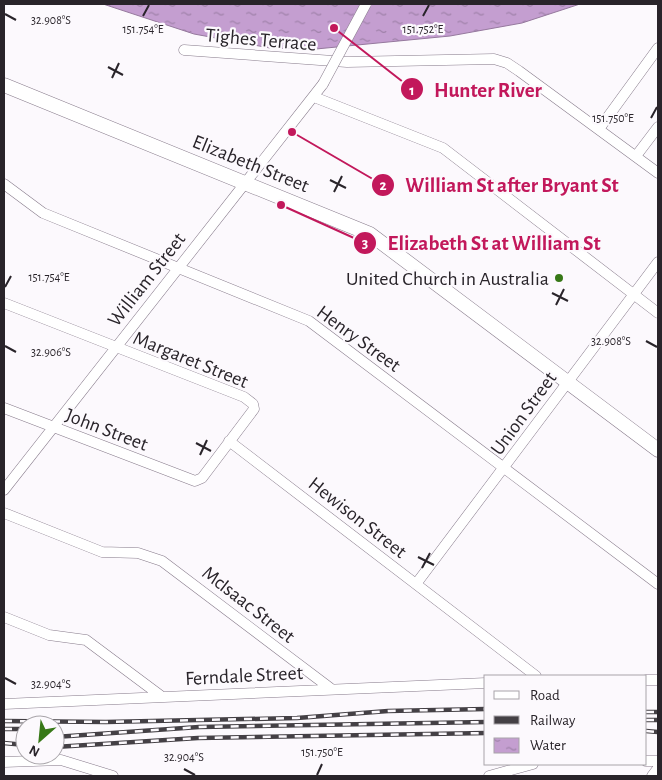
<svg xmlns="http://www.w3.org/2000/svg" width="662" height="780" viewBox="0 0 662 780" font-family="'Alegreya Sans',sans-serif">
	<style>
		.water { fill: url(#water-ripples); stroke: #96799e }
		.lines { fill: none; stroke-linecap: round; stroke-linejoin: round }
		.minor-casing { stroke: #877b8b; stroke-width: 11 }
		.secondary-casing { stroke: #877b8b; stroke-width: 15 }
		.minor { stroke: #fff; stroke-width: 10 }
		.secondary { stroke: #fff; stroke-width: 14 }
		.rail-casing { stroke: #444045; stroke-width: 4.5 }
		.rail { stroke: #fcf9fd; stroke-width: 2.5; stroke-dasharray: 8; stroke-linecap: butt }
		.minor-bridge-casing { stroke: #877b8b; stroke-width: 11; stroke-linecap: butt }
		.minor-bridge { stroke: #fff; stroke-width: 10 }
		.ticks { fill: none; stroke: #29242a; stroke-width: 2 }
		.poi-dot { fill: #377817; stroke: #fcf9fd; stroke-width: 2 }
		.labels { text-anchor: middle; stroke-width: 4.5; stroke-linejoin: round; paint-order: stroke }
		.street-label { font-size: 20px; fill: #29242a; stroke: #fcf9fd }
		.poi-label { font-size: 20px; fill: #29242a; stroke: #fcf9fd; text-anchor: end }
		.ticks-label { font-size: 12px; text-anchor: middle; fill: #29242a; stroke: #fcf9fd; stroke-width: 4.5; stroke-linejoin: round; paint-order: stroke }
		.leader { fill: none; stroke: #c2185b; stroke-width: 2 }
		.callout-dot { fill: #c2185b; stroke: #fcf9fd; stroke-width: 2 }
		.mark-label { font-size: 15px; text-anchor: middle; font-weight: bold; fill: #fff }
		.callout-label { font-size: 21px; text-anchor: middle; font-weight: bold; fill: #c2185b; stroke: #fcf9fd; stroke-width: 4.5; stroke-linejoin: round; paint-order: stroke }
	</style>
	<defs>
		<pattern id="water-ripples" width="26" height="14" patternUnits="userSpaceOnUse" patternTransform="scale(1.25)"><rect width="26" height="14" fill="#c49ed0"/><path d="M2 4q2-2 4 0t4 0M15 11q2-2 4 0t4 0" fill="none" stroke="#9f81a9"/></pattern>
	</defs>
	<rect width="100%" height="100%" fill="#fcf9fd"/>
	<path class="water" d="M103 4H580L522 23 450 36 316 49 270 48 194 34Z"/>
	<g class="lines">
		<defs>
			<path id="minor" d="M184 50 347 62 494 59 507 63 519 71 658 173
				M314 97 443 148 658 313
				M599 129 658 48
				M636 156 658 127
				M4 184 43 213 309 321 658 584
				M4 303 244 397 253 404 254 409 202 478 195 481 4 408
				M229 441 536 676
				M4 490 323 84
				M4 513 102 552 138 553 162 561 330 688
				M416 584 658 262
				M4 617 49 635 86 640 161 696
				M646 680H658
				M4 704 486 683
				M646 761H658
				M4 762 61 760 113 776
				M489 776 533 764
				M652 776 658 768"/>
			<path id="secondary" d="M4 85 370 234 658 450"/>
		</defs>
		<use href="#minor" class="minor-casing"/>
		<use href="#secondary" class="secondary-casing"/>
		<use href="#minor" class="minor"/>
		<use href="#secondary" class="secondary"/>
		<defs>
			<path id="rail" d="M646 712H658
				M646 720H658
				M4 721 106 722 297 718 388 711 486 709
				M4 729H25
				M646 731 658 732
				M55 737 199 727 486 722
				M4 743 25 745
				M55 747 198 738 486 733"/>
		</defs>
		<use href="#rail" class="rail-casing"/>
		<use href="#rail" class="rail"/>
		<defs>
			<path id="minor-bridge" d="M323 84 366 4"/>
		</defs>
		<use href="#minor-bridge" class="minor-bridge-casing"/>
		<use href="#minor-bridge" class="minor-bridge"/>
	</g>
	<path class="ticks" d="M5 14 16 20M143 16 149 5M423 16 429 5M108 67 123 75M112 78 119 63M651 118 657 107M330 180 346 188M334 192 342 176M5 287 11 276M552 293 568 301M556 305 564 289M646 341 657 347M5 346 16 352M196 443 211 451M200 455 207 440M418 557 434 565M422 568 430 553M5 678 16 684M184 769 195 775M317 775 322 764"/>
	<circle class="poi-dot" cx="559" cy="278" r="5"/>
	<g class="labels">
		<g class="street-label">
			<text transform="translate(261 39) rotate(5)" y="7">Tighes Terrace</text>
			<text transform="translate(251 163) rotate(22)" y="7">Elizabeth Street</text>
			<text transform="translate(146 279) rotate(-52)" y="7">William Street</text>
			<text transform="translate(359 338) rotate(36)" y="7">Henry Street</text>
			<text transform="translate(191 359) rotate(22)" y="7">Margaret Street</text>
			<text transform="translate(523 413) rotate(-54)" y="7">Union Street</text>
			<text transform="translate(107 429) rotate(21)" y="7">John Street</text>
			<text transform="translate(358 517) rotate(38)" y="7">Hewison Street</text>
			<text transform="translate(249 604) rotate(38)" y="7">McIsaac Street</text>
			<text transform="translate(244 675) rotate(-3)" y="7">Ferndale Street</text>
		</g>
		<g class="poi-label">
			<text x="549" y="285">United Church in Australia</text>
		</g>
	</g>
	<g class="ticks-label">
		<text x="51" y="24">32.908°S</text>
		<text x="143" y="33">151.754°E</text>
		<text x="423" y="33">151.752°E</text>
		<text x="613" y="122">151.750°E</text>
		<text x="49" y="281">151.754°E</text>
		<text x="611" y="345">32.908°S</text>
		<text x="51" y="356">32.906°S</text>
		<text x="51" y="688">32.904°S</text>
		<text x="322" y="756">151.750°E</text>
		<text x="184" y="761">32.904°S</text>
	</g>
	<path class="leader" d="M334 28L412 89M292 132L383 185M281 205L365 243"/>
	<g class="callout-dot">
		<circle cx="334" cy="28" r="5"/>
		<circle cx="292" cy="132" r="5"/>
		<circle cx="281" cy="205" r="5"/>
		<circle cx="412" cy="89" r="12"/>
		<circle cx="383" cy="185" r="12"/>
		<circle cx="365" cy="243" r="12"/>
	</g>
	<g class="mark-label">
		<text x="412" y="95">1</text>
		<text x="383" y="190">2</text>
		<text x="365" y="248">3</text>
	</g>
	<g class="callout-label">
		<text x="488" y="97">Hunter River</text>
		<text x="512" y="192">William St after Bryant St</text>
		<text x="494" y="250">Elizabeth St at William St</text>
	</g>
	<rect width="662" height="780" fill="none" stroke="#29242a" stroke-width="10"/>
	<rect x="484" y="675" width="162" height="90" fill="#fcf9fd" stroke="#a8a4a9"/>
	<rect x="494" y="691" width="25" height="8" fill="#ffffff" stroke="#a8a4a9"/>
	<text x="530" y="700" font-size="15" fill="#29242a">Road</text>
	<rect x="494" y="716" width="25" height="8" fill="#444045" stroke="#a8a4a9"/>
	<text x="530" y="725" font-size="15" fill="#29242a">Railway</text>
	<rect x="494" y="738" width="25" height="15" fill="url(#water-ripples)" stroke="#a8a4a9"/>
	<text x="530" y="750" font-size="15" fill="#29242a">Water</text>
	<g transform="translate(40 740) rotate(207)"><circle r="24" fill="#fcf9fd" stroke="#a8a4a9"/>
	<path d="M0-4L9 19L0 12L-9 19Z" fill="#377817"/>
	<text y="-8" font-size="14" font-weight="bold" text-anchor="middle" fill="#29242a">N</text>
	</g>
</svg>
